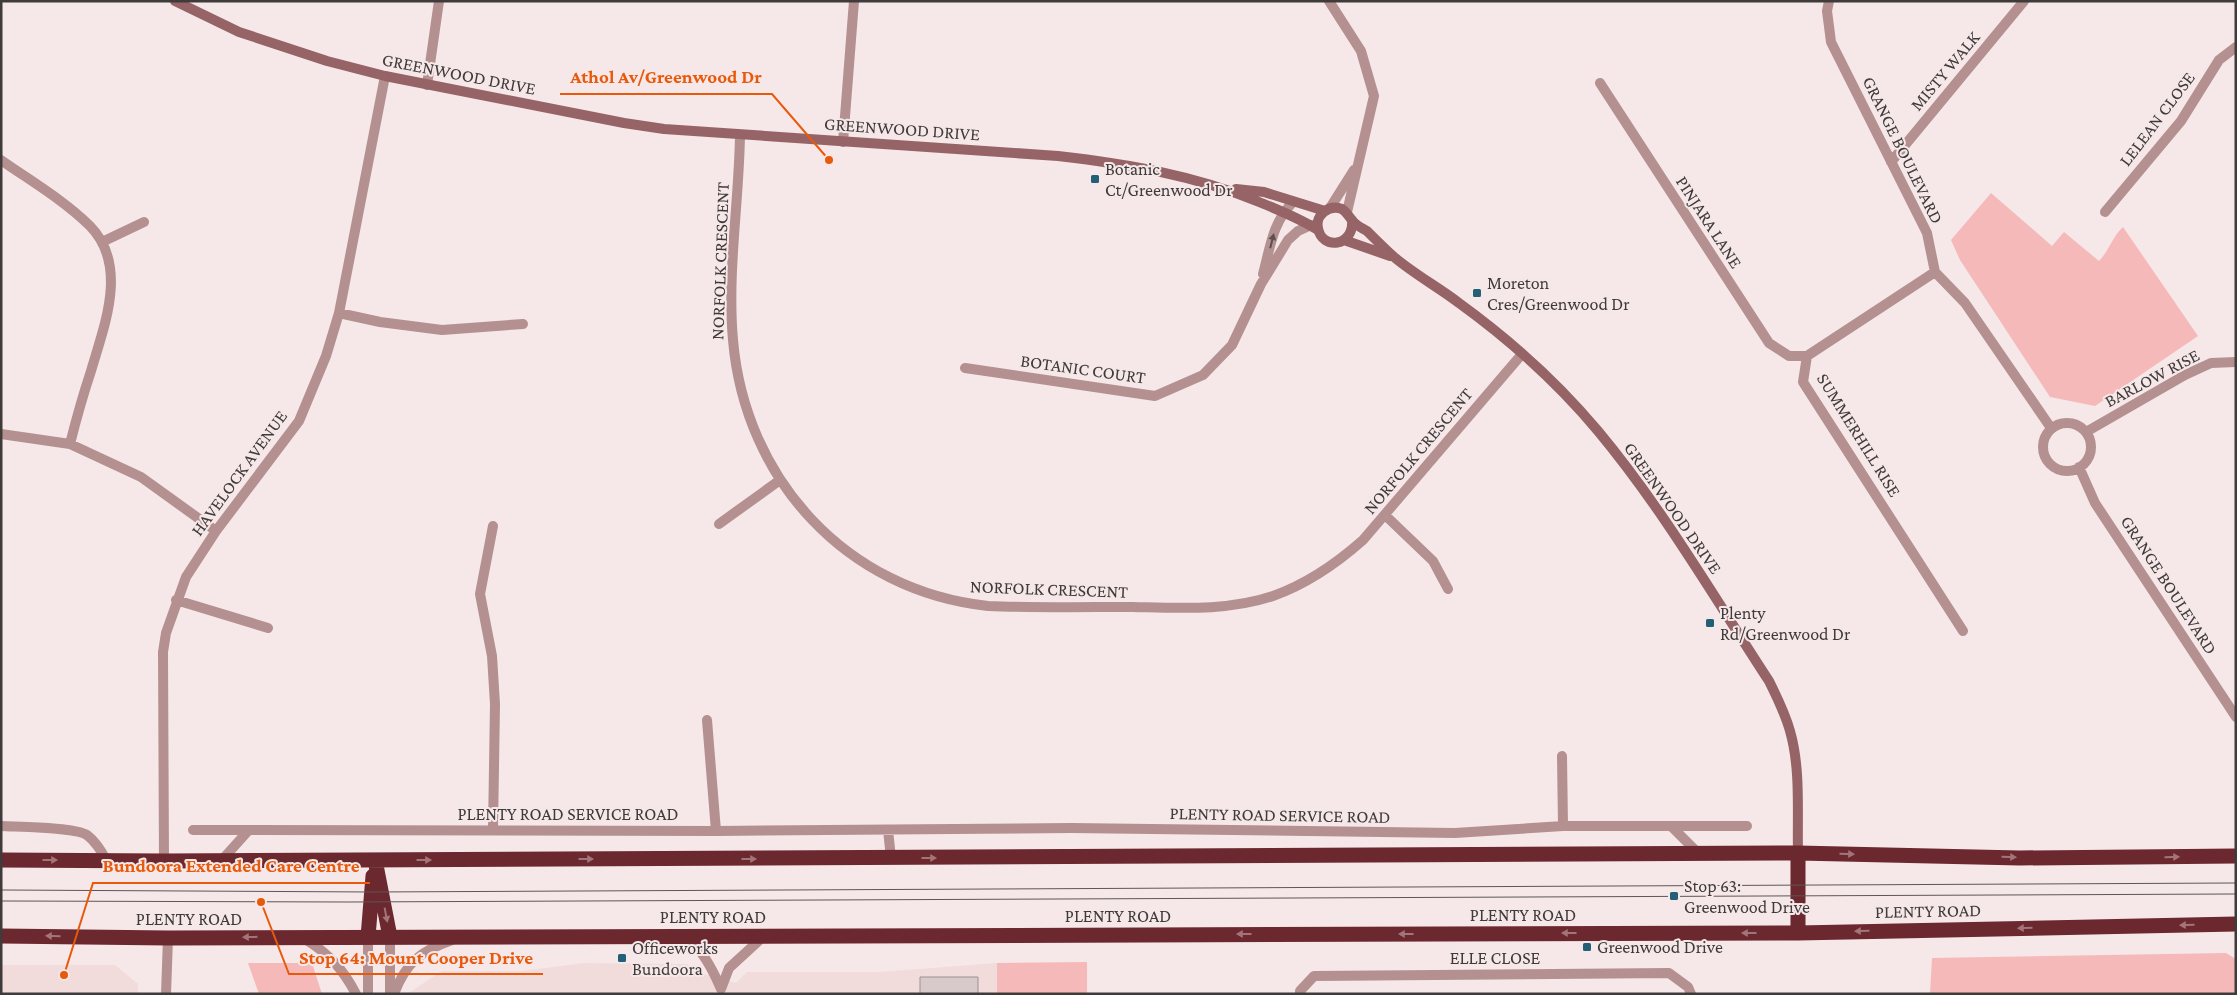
<svg xmlns="http://www.w3.org/2000/svg" width="2237" height="995" viewBox="0 0 2237 995" font-family="'Crimson Pro',serif">
	<style>
		.built { fill: #f2dbdb }
		.green { fill: #f5b9ba }
		.building { fill: #d8caca; stroke: #9e9192 }
		.lines { fill: none; stroke-linecap: round; stroke-linejoin: round }
		.lane { stroke: #b49091; stroke-width: 10 }
		.street { stroke: #b49091; stroke-width: 10 }
		.secondary { stroke: #966466; stroke-width: 10 }
		.highway { stroke: #6b282e; stroke-width: 15 }
		.tram { stroke: #5d5656; stroke-width: 1 }
		.oneway { fill: #5d5050 }
		.oneway2 { fill: #a37578 }
		.poi-dot { fill: #235f77; stroke: #f6e8e8; stroke-width: 2 }
		.labels { text-anchor: middle; stroke-width: 4; stroke-linejoin: round; paint-order: stroke }
		.street-label { font-size: 18px; fill: #403b3b; stroke: #f6e8e8 }
		.poi-label { font-size: 18px; fill: #403b3b; stroke: #f6e8e8; text-anchor: start }
		.leader { fill: none; stroke: #e8590c; stroke-width: 2 }
		.callout-dot { fill: #e8590c; stroke: #f6e8e8; stroke-width: 2 }
		.callout-label { font-size: 19px; text-anchor: middle; font-weight: bold; fill: #e8590c; stroke: #f6e8e8; stroke-width: 4; stroke-linejoin: round; paint-order: stroke }
	</style>
	<rect width="100%" height="100%" fill="#f6e8e8"/>
	<path class="built" d="M584 963 687 964 698 972 736 983 747 972H878L997 963V994H407L442 971H522Z
		M1 965H115L138 984V994H1Z"/>
	<path class="green" d="M1991 193 2052 246 2064 232 2099 261C2109 251 2112 237 2123 227L2198 336 2095 406 2050 397 1960 260 1951 240Z
		M2226 953 2236 959V994H1930L1932 958Z
		M1087 962V994H997V963Z
		M248 963H312L322 994H259Z"/>
	<path class="building" d="M920 977H978V994H920Z"/>
	<g class="lines">
		<path class="lane" d="M1 826C18 827 75 827 87 835 96 842 101 850 106 860
			M687 936C703 952 712 968 721 989L729 968 764 936
			M166 994 168 938"/>
		<path class="street" d="M1329 1 1361 51 1374 96 1347 212
			M1829 1 1827 11 1831 42 1927 233 1935 272 1965 303 2051 428
			M1600 83 1769 343 1789 356H1807
			M427 85 439 1
			M740 135C739 203 727 272 733 340 745 480 847 591 988 606 1037 608 1085 607 1133 607 1180 608 1229 611 1273 596 1307 584 1337 563 1363 540L1522 354
			M843 142 854 1
			M1 160C31 181 65 201 90 226 129 266 104 326 91 371 83 395 76 420 70 444
			M1891 162 2024 1
			M1330 208 1354 170
			M2105 212 2181 121 2219 60 2236 47
			M102 242 144 222
			M1935 272 1807 356 1803 382 1963 631
			M1263 274C1270 248 1273 221 1293 202
			M339 313 380 322 442 330 523 324
			M965 368 1155 396 1203 375 1232 345 1261 284 1288 240 1298 231 1311 225
			M2043 447a24 24 0 1 1 48 0a24 24 0 1 1-48 0Z
			M2086 432 2185 375 2211 363 2236 362
			M1 434 70 444 141 477 216 531
			M2079 467 2095 503 2236 717
			M1386 516 1433 561 1448 589
			M719 524 780 480
			M176 600 268 628
			M707 720 716 831
			M1562 756 1563 826
			M1671 826 1699 854
			M193 830 716 831 1071 828 1455 833 1563 826H1747
			M493 830 495 704 492 656 480 594 493 526
			M888 830 891 858
			M164 861 163 652 166 633 186 577 216 531 299 421 326 356 339 313 385 76
			M221 861 248 831
			M305 939C329 954 343 969 356 994
			M368 994V937
			M390 994V937
			M394 994C406 962 421 951 452 940
			M1300 994V991L1314 976 1669 973 1688 987 1691 994"/>
		<path class="secondary" d="M175 1 239 32 327 61 385 76 624 123 664 129 1058 156C1127 164 1194 175 1259 202 1279 210 1299 218 1318 230
			M1236 189 1264 192 1325 211
			M1352 221C1354 246 1322 251 1318 228 1315 215 1329 204 1342 209 1347 212 1348 216 1352 220 1355 225 1362 228 1367 231 1376 240 1385 249 1394 257 1414 274 1438 287 1459 303 1510 340 1558 383 1598 431 1663 509 1714 597 1769 681 1777 697 1785 713 1790 731 1801 769 1797 814 1798 853
			M1344 240 1390 256"/>
		<path class="highway" d="M1 860 164 861 1798 853 2020 858 2236 856
			M375 860 390 937
			M1798 933V853
			M1 936 168 938 1798 933 2236 924
			M368 937 373 876"/>
		<path class="tram" d="M1 890 372 892 2236 883
			M1 901 348 902 2236 894"/>
	</g>
	<defs><path id="oneway-solid" d="M-6-.8H1V-3.2L6.5 0L1 3.2V.8H-6Z" transform="scale(1.25)"/></defs>
	<use class="oneway" href="#oneway-solid" transform="translate(1272 241) rotate(-76)"/>
	<g class="oneway2">
		<use href="#oneway-solid" transform="translate(1847 854) rotate(1)"/>
		<use href="#oneway-solid" transform="translate(2009 857) rotate(1)"/>
		<use href="#oneway-solid" transform="translate(2172 857) rotate(-1)"/>
		<use href="#oneway-solid" transform="translate(929 858)"/>
		<use href="#oneway-solid" transform="translate(586 859)"/>
		<use href="#oneway-solid" transform="translate(749 859)"/>
		<use href="#oneway-solid" transform="translate(50 860)"/>
		<use href="#oneway-solid" transform="translate(424 860)"/>
		<use href="#oneway-solid" transform="translate(386 915) rotate(79)"/>
		<use href="#oneway-solid" transform="translate(2187 925) rotate(179)"/>
		<use href="#oneway-solid" transform="translate(2025 928) rotate(179)"/>
		<use href="#oneway-solid" transform="translate(1862 931) rotate(179)"/>
		<use href="#oneway-solid" transform="translate(1569 933) rotate(180)"/>
		<use href="#oneway-solid" transform="translate(1749 933) rotate(180)"/>
		<use href="#oneway-solid" transform="translate(1244 934) rotate(180)"/>
		<use href="#oneway-solid" transform="translate(1406 934) rotate(180)"/>
		<use href="#oneway-solid" transform="translate(53 936) rotate(-179)"/>
		<use href="#oneway-solid" transform="translate(250 937) rotate(179)"/>
	</g>
	<g class="poi-dot">
		<rect x="1090" y="174" width="10" height="10" rx="2.5"/>
		<rect x="1472" y="288" width="10" height="10" rx="2.5"/>
		<rect x="1705" y="618" width="10" height="10" rx="2.5"/>
		<rect x="1669" y="891" width="10" height="10" rx="2.5"/>
		<rect x="1582" y="942" width="10" height="10" rx="2.5"/>
		<rect x="617" y="953" width="10" height="10" rx="2.5"/>
	</g>
	<g class="labels">
		<g class="street-label">
			<text transform="translate(1945 71) rotate(-50)" y="6">MISTY WALK</text>
			<text transform="translate(459 74) rotate(11)" y="6">GREENWOOD DRIVE</text>
			<text transform="translate(2157 119) rotate(-53)" y="6">LELEAN CLOSE</text>
			<text transform="translate(902 129) rotate(4)" y="6">GREENWOOD DRIVE</text>
			<text transform="translate(1903 150) rotate(64)" y="6">GRANGE BOULEVARD</text>
			<text transform="translate(1709 222) rotate(57)" y="6">PINJARA LANE</text>
			<text transform="translate(720 261) rotate(-88)" y="6">NORFOLK CRESCENT</text>
			<text transform="translate(1083 369) rotate(8)" y="6">BOTANIC COURT</text>
			<text transform="translate(2152 378) rotate(-28)" y="6">BARLOW RISE</text>
			<text transform="translate(1859 435) rotate(58)" y="6">SUMMERHILL RISE</text>
			<text transform="translate(1418 451) rotate(-50)" y="6">NORFOLK CRESCENT</text>
			<text transform="translate(239 473) rotate(-54)" y="6">HAVELOCK AVENUE</text>
			<text transform="translate(1673 508) rotate(55)" y="6">GREENWOOD DRIVE</text>
			<text transform="translate(2169 585) rotate(57)" y="6">GRANGE BOULEVARD</text>
			<text transform="translate(1049 589) rotate(2)" y="6">NORFOLK CRESCENT</text>
			<text x="568" y="820">PLENTY ROAD SERVICE ROAD</text>
			<text transform="translate(1280 815) rotate(1)" y="6">PLENTY ROAD SERVICE ROAD</text>
			<text transform="translate(1928 911) rotate(-1)" y="6">PLENTY ROAD</text>
			<text x="1523" y="921">PLENTY ROAD</text>
			<text x="1118" y="922">PLENTY ROAD</text>
			<text x="713" y="923">PLENTY ROAD</text>
			<text x="189" y="925">PLENTY ROAD</text>
			<text x="1495" y="964">ELLE CLOSE</text>
		</g>
		<g class="poi-label">
			<text x="1105" y="175">Botanic<tspan x="1105" dy="21">Ct/Greenwood Dr</tspan></text>
			<text x="1487" y="289">Moreton<tspan x="1487" dy="21">Cres/Greenwood Dr</tspan></text>
			<text x="1720" y="619">Plenty<tspan x="1720" dy="21">Rd/Greenwood Dr</tspan></text>
			<text x="1684" y="892">Stop 63:<tspan x="1684" dy="21">Greenwood Drive</tspan></text>
			<text x="1597" y="953">Greenwood Drive</text>
			<text x="632" y="954">Officeworks<tspan x="632" dy="21">Bundoora</tspan></text>
		</g>
	</g>
	<path class="leader" d="M829 160L772 94H560M64 975L93 883H370M261 902L289 974H543"/>
	<g class="callout-dot">
		<circle cx="829" cy="160" r="5"/>
		<circle cx="64" cy="975" r="5"/>
		<circle cx="261" cy="902" r="5"/>
	</g>
	<g class="callout-label">
		<text x="666" y="83">Athol Av/Greenwood Dr</text>
		<text x="231" y="872">Bundoora Extended Care Centre</text>
		<text x="416" y="964">Stop 64: Mount Cooper Drive</text>
	</g>
	<rect width="2237" height="995" fill="none" stroke="#403b3b" stroke-width="5"/>
</svg>
